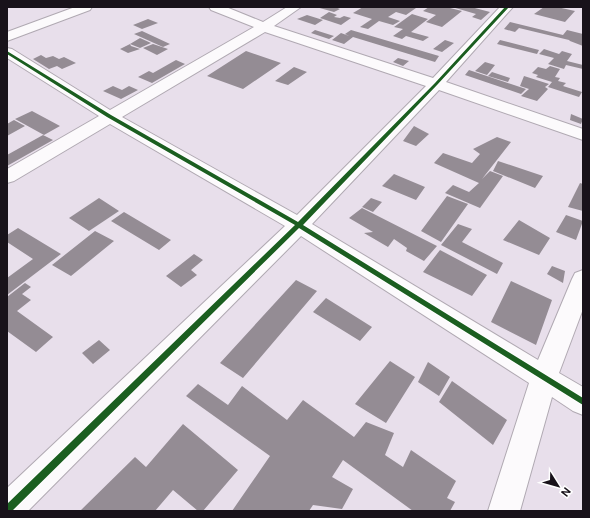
<svg xmlns="http://www.w3.org/2000/svg" width="590" height="518" viewBox="0 0 590 518" font-family="'DM Sans',sans-serif">
	<style>
		.building { fill: #948c94 }
		.lines { fill: none; stroke-linecap: round; stroke-linejoin: round }
		.street-casing { stroke: #b0a9b2; stroke-width: 2 }
		.street { fill: #fcfafc; fill-rule: evenodd }
		.cycleway-casing { stroke: #fff; stroke-width: 2 }
		.cycleway { fill: #1b5e20; fill-rule: evenodd }
	</style>
	<rect width="100%" height="100%" fill="#e8dfeb"/>
	<path class="building" d="M316 7H335L340 9 334 12Z
		M363 7H411L416 8 406 15 396 12 388 17 400 21 393 25 379 21 368 29 360 27 372 19 353 13Z
		M429 7H446L462 11 442 27 426 22 436 15 423 11Z
		M452 7H471L490 12 481 20 472 17 476 14Z
		M544 7H557L575 11 565 22 534 14Z
		M329 12 337 15 334 17 340 18 344 16 351 18 341 25 320 18Z
		M412 14 428 19 411 32 429 37 423 41 406 36 402 39 393 36 403 29 394 27Z
		M307 15 323 20 315 25 297 19Z
		M148 19 158 23 142 29 133 25Z
		M510 22 563 35 567 30 583 34V46L570 41 569 40 519 28 515 32 504 29Z
		M315 30 334 36 329 39 311 33Z
		M351 30 439 56 435 62 353 37 344 44 332 40 341 33 349 36 345 34Z
		M142 31 170 44 163 47 134 34Z
		M140 38 151 43 140 48 130 44Z
		M445 40 454 43 442 52 433 49Z
		M500 40 539 50 537 54 497 44Z
		M130 44 131 46 140 49 128 53 120 49Z
		M153 44 168 49 157 55 143 48Z
		M544 49 559 54 562 51 572 54 567 61 583 65V69L566 65 564 69 548 64 554 58 539 54Z
		M246 51 281 63 243 89 207 76Z
		M41 55 46 58 53 56 59 59 64 57 76 63 62 69 57 66 49 69 33 59Z
		M398 58 409 61 403 66 393 62Z
		M176 60 185 64 152 83 138 77 149 71 153 73Z
		M485 62 495 65 487 75 475 71Z
		M550 66 560 69 555 77 560 78 558 81 566 83 563 86 582 92 579 97 548 87 552 82 536 77 538 75 532 73 538 67 546 69Z
		M294 67 307 72 288 85 275 81Z
		M469 70 526 89 521 94 465 75Z
		M492 72 510 78 508 82 488 76Z
		M524 76 549 84 545 87 548 89 537 101 521 96 529 89 520 86Z
		M113 86 122 90 129 86 138 90 121 99 103 91Z
		M32 111 60 126 44 135 15 119Z
		M571 114 583 119 581 124 570 120Z
		M14 120 25 126 7 136V124Z
		M414 126 429 134 416 146 403 141Z
		M43 135 53 140 7 166V155Z
		M497 137 511 142 482 179 490 171 503 176 480 208 445 193 453 185 469 192 479 183 434 163 443 153 472 163 480 154 473 149Z
		M498 161 543 176 535 188 493 171Z
		M394 174 425 187 416 200 382 186Z
		M580 183 583 184V211L568 207Z
		M447 196 468 204 441 242 421 231Z
		M99 198 119 211 89 231 69 218Z
		M371 198 382 202 373 212 362 207Z
		M362 208 437 246 424 261 406 251 407 248 394 239 388 247 364 233 373 232 349 218Z
		M124 212 171 240 159 250 111 221Z
		M566 215 583 221 576 240 556 232Z
		M519 220 550 238 539 255 503 240Z
		M458 224 472 229 462 242 503 263 497 274 441 245Z
		M18 228 61 254 7 295V278L33 259 7 242V235Z
		M95 231 114 241 71 276 52 265Z
		M440 250 487 275 472 296 423 272Z
		M194 254 203 260 191 270 197 275 181 287 166 276Z
		M552 266 565 271 563 283 547 274Z
		M296 280 317 291 243 378 220 363Z
		M511 281 552 300 536 345 491 322Z
		M25 283 31 287 22 294 31 300 17 311 53 337 36 352 7 331V297Z
		M326 298 372 327 360 341 313 312Z
		M99 340 110 350 93 364 82 353Z
		M390 361 415 377 386 423 355 404Z
		M428 362 450 377 439 396 418 382Z
		M452 381 507 420 493 445 439 402Z
		M198 384 228 405 242 386 287 420 303 400 354 437 366 422 394 433 385 455 403 467 411 450 456 481 447 498 455 502 450 511H413L343 460 332 477 353 489 342 509 313 505 309 511H232L270 456 186 396Z
		M183 424 238 470 203 511H198L173 490 155 511H80L135 457 146 467Z"/>
	<g class="lines">
		<defs>
			<path id="street" d="M75 7H92L90 10 7 41V32Z
				M209 7H226L263 22 287 7H301L274 26 433 78 500 7H513L446 82 583 129V140L439 90 312 224 538 360 572 279 575 273 583 270V309L559 373 583 387V415L573 411 552 397 520 511H488L529 383 301 236 28 511H7V488L285 226 110 124 14 181 7 183V169L99 116 7 58V48L12 49 110 110 254 27 211 10ZM265 32 426 86 297 215 122 117Z"/>
		</defs>
		<use href="#street" class="street-casing"/>
		<use href="#street" class="street"/>
		<defs>
			<path id="cycleway" d="M505 7H509L437 85 303 225 583 398V405L299 228 12 511H7V504L295 225 107 117 7 54V51L111 115 298 222 435 83Z"/>
		</defs>
		<use href="#cycleway" class="cycleway-casing"/>
		<use href="#cycleway" class="cycleway"/>
	</g>
	<rect width="590" height="518" fill="none" stroke="#18121a" stroke-width="16"/>
	<g transform="translate(558 486) rotate(127)" stroke="#ffffff" stroke-width="3" paint-order="stroke">
	<path d="M0-3L7 15L0 10L-7 15Z" fill="#18121a"/>
	<text y="-6" font-size="11" font-weight="bold" text-anchor="middle" fill="#18121a">N</text>
	</g>
</svg>
